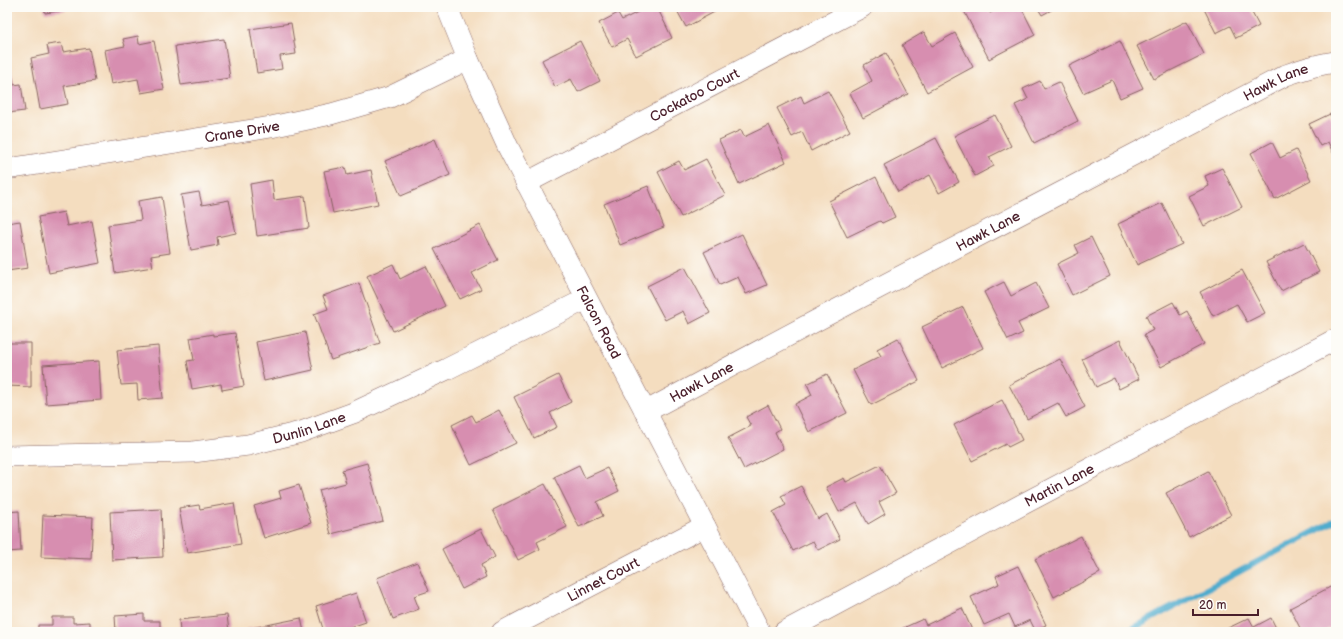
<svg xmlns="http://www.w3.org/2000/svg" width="1343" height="639" viewBox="0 0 1343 639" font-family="'Balsamiq Sans',sans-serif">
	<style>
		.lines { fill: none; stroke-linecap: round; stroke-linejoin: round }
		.stream { stroke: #4faccd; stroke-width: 6 }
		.building { fill: #d78eb0 }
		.minor-casing { stroke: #86625f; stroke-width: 22 }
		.minor { stroke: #fff; stroke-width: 21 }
		.labels { text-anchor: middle; stroke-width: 3; stroke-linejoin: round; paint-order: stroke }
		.street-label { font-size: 14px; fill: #4a1f2b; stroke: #fdfcf7 }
	</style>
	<rect width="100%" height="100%" fill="#fdfcf7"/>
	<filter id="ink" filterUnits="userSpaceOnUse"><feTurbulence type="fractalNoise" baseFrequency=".025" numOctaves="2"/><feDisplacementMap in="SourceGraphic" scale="8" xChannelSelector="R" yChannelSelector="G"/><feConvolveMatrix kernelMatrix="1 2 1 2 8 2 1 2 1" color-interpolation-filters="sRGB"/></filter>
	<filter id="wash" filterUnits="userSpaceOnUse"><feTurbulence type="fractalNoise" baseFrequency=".012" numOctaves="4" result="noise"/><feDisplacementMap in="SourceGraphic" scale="16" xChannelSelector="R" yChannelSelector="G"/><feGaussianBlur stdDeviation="0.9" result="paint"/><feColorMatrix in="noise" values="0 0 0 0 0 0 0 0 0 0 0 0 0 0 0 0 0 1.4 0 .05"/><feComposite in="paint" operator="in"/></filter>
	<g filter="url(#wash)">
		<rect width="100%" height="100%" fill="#f4ddbf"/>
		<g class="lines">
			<path class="stream" d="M1126 632 1336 520"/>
		</g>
		<g id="blocks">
			<path class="building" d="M44 7H65L66 10 45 13Z
				M648 7H657L672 38 636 56 627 39 612 47 599 23 618 13 622 20Z
				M675 7H724L686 27Z
				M973 7H987L990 13 1001 7H1021L1035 35 989 59 964 11Z
				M1037 7H1057L1042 15Z
				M1203 7H1249L1259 26 1236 38 1230 26 1216 33Z
				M1187 21 1204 54 1154 79 1137 46Z
				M291 23 296 54 280 56 282 69 257 73 250 29Z
				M924 32 932 46 955 33 973 67 927 92 902 45Z
				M138 36 139 44 154 41 164 89 141 93 138 79 111 84 105 50 125 46 123 39Z
				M224 39 230 78 181 85 175 46Z
				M580 41 600 81 578 92 571 79 555 87 542 60Z
				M1120 41 1143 88 1120 98 1112 80 1083 93 1069 66Z
				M61 43 63 52 89 48 95 81 64 86 68 104 40 109 31 58 49 54 47 45Z
				M886 53 908 94 863 118 850 93 872 81 864 65Z
				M7 68H11L14 85 21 84 25 111 7 113Z
				M1040 81 1044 89 1059 82 1078 121 1034 143 1015 105 1028 99 1023 89Z
				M828 91 850 131 811 151 802 132 792 137 777 108 801 96 804 103Z
				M1330 114 1336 126V159L1328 142 1320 146 1309 124Z
				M995 115 1011 146 989 157 994 166 975 176 954 136Z
				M769 125 786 162 739 184 719 140 741 130 744 137Z
				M936 138 959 182 939 193 930 175 898 192 884 165Z
				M435 139 450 175 401 196 385 161Z
				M1272 142 1280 158 1296 150 1311 180 1275 199 1251 153Z
				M706 159 725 195 681 217 658 172 679 161 684 170Z
				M345 167 347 175 371 170 378 204 333 213 324 171Z
				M1222 168 1242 207 1204 226 1189 196 1209 186 1205 176Z
				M876 177 895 217 882 223 880 221 847 237 829 201Z
				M272 180 274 200 305 196 309 228 257 236 250 184Z
				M648 186 664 227 620 245 604 204Z
				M199 192 202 205 229 200 236 233 217 237 218 245 191 250 181 195Z
				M162 197 170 253 151 256 153 267 115 273 108 225 141 220 138 201Z
				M1162 203 1182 244 1137 265 1118 224Z
				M64 212 67 226 92 221 100 263 49 273 38 217Z
				M20 221 28 268 7 271V223Z
				M480 225 498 260 472 273 481 289 460 299 434 249Z
				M742 234 767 285 746 294 738 277 720 285 704 252Z
				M1091 237 1110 276 1072 295 1057 264 1079 253 1075 245Z
				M1304 243 1319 272 1281 291 1266 262Z
				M393 264 400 279 426 266 445 306 393 331 367 276Z
				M685 267 710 313 689 324 683 311 665 320 647 286Z
				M1242 270 1265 313 1247 322 1237 304 1213 316 1200 292Z
				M1004 282 1011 296 1036 283 1049 308 1018 323 1023 333 1008 340 984 292Z
				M359 283 380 343 331 360 314 314 328 309 323 296Z
				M1173 302 1180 315 1187 311 1204 344 1161 367 1144 335 1153 330 1146 316Z
				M963 307 983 348 942 368 922 327Z
				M305 332 313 370 264 381 256 342Z
				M235 333 244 386 222 390 221 384 192 389 187 361 194 360 190 338 213 334V336Z
				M898 338 919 381 871 405 853 370 881 356 877 349Z
				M1120 340 1139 379 1119 389 1114 378 1096 387 1082 359Z
				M7 343H31V387L7 386Z
				M158 346 163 398 138 400 137 384 121 385 117 350Z
				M1060 359 1085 407 1066 417 1058 403 1027 419 1009 385Z
				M99 361 101 400 46 404 43 365Z
				M827 374 847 413 809 432 795 404 812 395 807 384Z
				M558 375 571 402 550 413 557 427 534 438 514 397Z
				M1002 400 1022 440 1008 447 1006 444 972 461 954 425Z
				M768 405 780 429 775 432 783 449 744 469 728 438 751 426 746 417Z
				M499 410 516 443 471 465 452 425 472 415 476 422Z
				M367 463 383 521 331 534 319 490 346 483 342 470Z
				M579 465 585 478 607 468 619 491 597 502 603 516 579 527 554 477Z
				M880 465 896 493 879 502 885 514 868 524 857 503 839 512 826 487 844 478 846 482Z
				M1208 471 1231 515 1189 537 1166 493Z
				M545 484 567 527 537 542 540 549 518 560 493 510Z
				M299 485 311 523 264 538 254 506 281 498 279 491Z
				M801 486 818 519 827 514 840 539 818 550 813 541 793 551 773 512 786 505 781 496Z
				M234 503 241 544 187 553 179 508 199 505 200 509Z
				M161 509 163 557 112 560 110 512Z
				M19 511 21 551 7 552V512Z
				M43 515 93 517 91 559 41 557Z
				M481 529 495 557 481 565 486 577 462 589 442 549Z
				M1081 536 1100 573 1054 597 1035 559Z
				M417 562 429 591 414 596 419 609 393 619 377 578Z
				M1018 566 1046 625 1035 630 1030 620 1015 627 1009 614 984 625 971 597 999 584 996 576Z
				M1334 585 1336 589V632H1332L1330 628 1322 632H1302L1290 608Z
				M356 593 366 622 351 627 352 632H324L316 606Z
				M962 608 973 632H902L901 629 923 619 926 625Z
				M144 614V621H160V632H116L115 616Z
				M227 615 229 632H180L179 620Z
				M52 617H73V623L90 622V632H38V625H52Z
				M301 618 304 632H247V629Z
				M1249 618 1254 627 1271 618 1278 632H1225L1224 630Z"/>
		</g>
	</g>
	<g filter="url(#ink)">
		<use href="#blocks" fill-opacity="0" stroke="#86625f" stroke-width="1"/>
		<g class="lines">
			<defs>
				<g id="minor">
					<path id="s1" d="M447 7 468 59 508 147 760 632"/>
					<path id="s2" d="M7 169 271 127 331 114 390 97 468 59"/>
					<path id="s3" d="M526 183 862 7"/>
					<path id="s4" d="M645 412 823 317 1286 75C1303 69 1318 64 1336 62"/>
					<path id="s5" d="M7 456 193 452 248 445 301 432 353 413 447 369 586 299"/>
					<path id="s6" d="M502 632 705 526"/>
					<path id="s7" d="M784 632 1025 503 1336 339"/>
				</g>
			</defs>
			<use href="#minor" class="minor-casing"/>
			<use href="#minor" class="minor"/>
		</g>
	</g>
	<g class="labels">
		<g class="street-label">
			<text dy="5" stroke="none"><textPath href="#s4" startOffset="712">Hawk Lane</textPath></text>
			<text dy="5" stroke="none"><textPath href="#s3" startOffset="190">Cockatoo Court</textPath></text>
			<text dy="5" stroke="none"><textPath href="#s2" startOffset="238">Crane Drive</textPath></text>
			<text dy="5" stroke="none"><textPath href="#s4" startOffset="388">Hawk Lane</textPath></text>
			<text dy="5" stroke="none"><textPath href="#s1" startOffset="350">Falcon Road</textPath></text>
			<text dy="5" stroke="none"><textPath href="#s4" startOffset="64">Hawk Lane</textPath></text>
			<text dy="5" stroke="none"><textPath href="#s5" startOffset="305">Dunlin Lane</textPath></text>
			<text dy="5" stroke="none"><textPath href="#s7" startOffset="312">Martin Lane</textPath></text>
			<text dy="5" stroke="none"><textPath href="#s6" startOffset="114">Linnet Court</textPath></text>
		</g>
	</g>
	<rect width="1343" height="639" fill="none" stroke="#fdfcf7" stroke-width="24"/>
	<path d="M1193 609v6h65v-6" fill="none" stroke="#4a1f2b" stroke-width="2"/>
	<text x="1199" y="609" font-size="12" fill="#4a1f2b" stroke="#fdfcf7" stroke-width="3" paint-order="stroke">20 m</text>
</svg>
